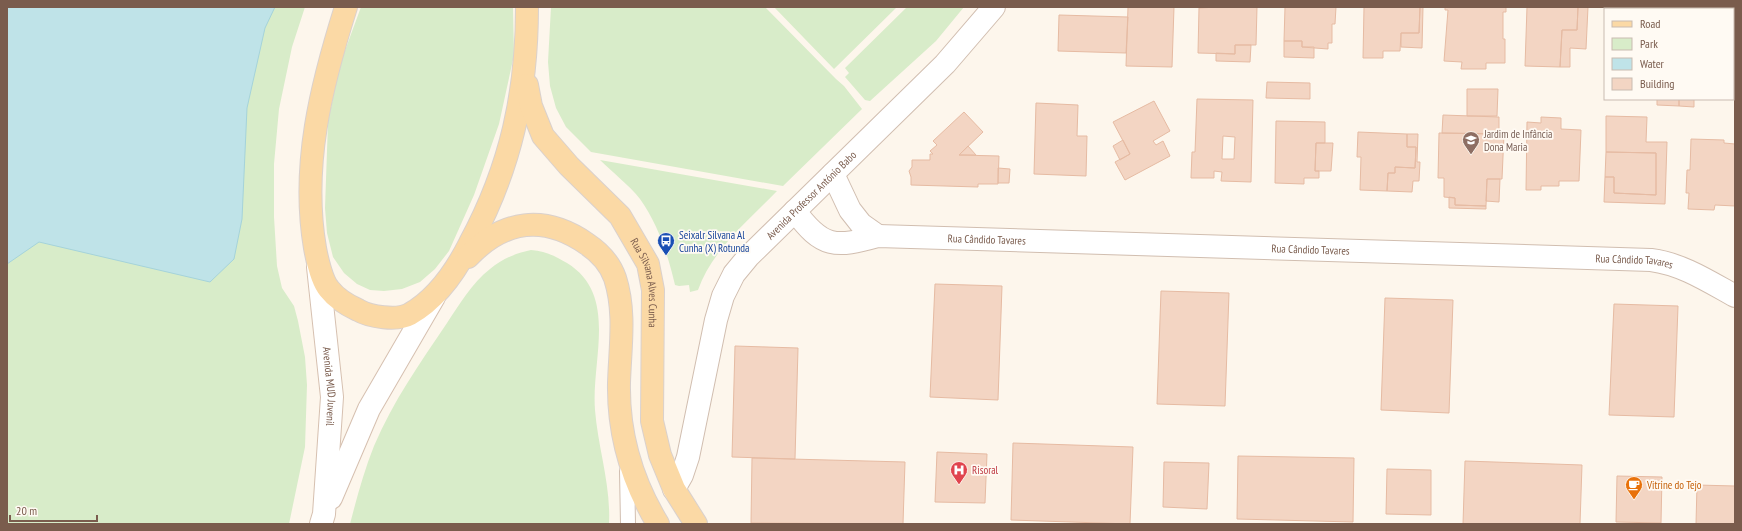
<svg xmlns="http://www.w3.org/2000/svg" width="1742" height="531" viewBox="0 0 1742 531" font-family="'PT Sans Narrow',sans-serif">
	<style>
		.green { fill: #d8ecc9 }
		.water { fill: #bfe3e8; stroke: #a5d3da }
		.building { fill: #f3d5c3; stroke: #e6bba3; fill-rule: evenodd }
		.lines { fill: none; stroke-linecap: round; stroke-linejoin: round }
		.lane-casing { stroke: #d1beb0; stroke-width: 16 }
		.street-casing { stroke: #d1beb0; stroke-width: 24 }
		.secondary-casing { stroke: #d6c0b0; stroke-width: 24 }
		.primary-casing { stroke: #dad1cd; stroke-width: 24 }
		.lane { stroke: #fff; stroke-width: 14 }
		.street { stroke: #fff; stroke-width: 22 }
		.secondary { stroke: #fff; stroke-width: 22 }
		.primary { stroke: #fbd9a5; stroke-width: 22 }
		.labels { text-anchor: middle; stroke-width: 3.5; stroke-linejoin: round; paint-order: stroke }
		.education-label { font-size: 11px; fill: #785e54; stroke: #fffaf3; text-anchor: start }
		.street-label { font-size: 11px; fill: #7a5c4d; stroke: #fffaf3 }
		.transit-label { font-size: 11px; fill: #164399; stroke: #fffaf3; text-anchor: start }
		.health-label { font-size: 11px; fill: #be3a42; stroke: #fffaf3; text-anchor: start }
		.food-label { font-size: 11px; fill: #c56008; stroke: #fffaf3; text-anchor: start }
	</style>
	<rect width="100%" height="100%" fill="#fdf6ec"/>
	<path class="green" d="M7 7H305L292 47 279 109 274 164V217L277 266 282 288 294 306 298 321 305 357 307 385 305 447 289 524H7Z
		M361 7H513L514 55 499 124 474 195 449 251 435 269 420 282 402 289 384 291 370 290 357 284 344 273 333 257 327 233 325 208 328 122 340 64Z
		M551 7H765L836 79 844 86 862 109 783 186 591 152 566 127 556 108 550 86 548 62Z
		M774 7H897L834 69Z
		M907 7H964L936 41 870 101 865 100 845 77 849 73 845 68Z
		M1682 7H1735V97L1733 96V9H1682Z
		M600 160 777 191C748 221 712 250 698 290L690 292 689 285 679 286 675 285C668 255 658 224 640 199 629 185 613 173 600 160Z
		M531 250C545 251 555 256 567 263 619 295 591 360 595 410 598 448 611 485 609 524H350C357 497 364 471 374 446 393 401 420 363 447 323 459 305 472 283 490 269 502 259 516 253 531 250Z"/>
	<path class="water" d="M7 7H275L265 28 247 108 242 219 234 259 210 282 39 242 7 264Z"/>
	<path class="building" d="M1128 7H1174L1172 67 1126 66Z
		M1218 7H1257L1256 45H1235V54L1198 53 1199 8Z
		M1285 7H1336L1335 24H1332V43H1328V49L1302 47V41H1284Z
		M1364 7H1420L1419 33H1401L1400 51H1383V58H1363Z
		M1404 7H1423L1422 48 1401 47V33H1419L1420 7Z
		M1445 7H1506V12H1503V39H1505V63H1486V69H1461L1462 62 1444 61 1448 10H1445Z
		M1527 7H1578L1577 30H1562L1560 67 1525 66Z
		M1573 7H1588L1586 49 1570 48V67H1560L1562 30H1577L1578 7Z
		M1611 7H1673V9H1611Z
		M1059 15 1128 17 1126 53 1058 51Z
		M1284 41H1302V47H1314V58L1284 57Z
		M1235 45H1251L1250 62 1216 61V53L1235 54Z
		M1267 82 1310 83V99L1266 98Z
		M1467 89H1498L1497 116H1467Z
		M1197 99 1253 100 1251 182 1221 181 1222 172 1214 171V178H1191L1192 152H1195ZM1223 136 1235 137 1234 159H1222Z
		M1657 99H1679V106L1657 105Z
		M1679 99H1694V107L1679 106Z
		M1154 101 1170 131 1153 141 1156 145 1163 141 1170 156 1125 180 1115 162 1130 154 1113 122Z
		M1036 103 1078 105 1077 136H1087L1086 176 1034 174Z
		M964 112 983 132 959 155 999 156 998 184H978V187L911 185V177L909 171 912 167V160H930V154H933L930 151 937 145 933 141Z
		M1443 115 1499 117V134L1442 133Z
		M1606 116 1647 117 1646 142H1667L1665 204 1604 202 1605 177H1614V193L1656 195V153L1606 152Z
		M1541 117 1561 118V129L1581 130 1579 181H1559V186H1541V190H1526L1527 122 1541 123Z
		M1276 121 1325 122V143H1316L1315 171H1319V178H1304V184L1275 183Z
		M1358 132 1407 134V147H1416L1415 168 1395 167V173H1388L1387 191 1360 190 1361 157H1357Z
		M1439 133 1504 134 1502 179H1487L1486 206 1455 205V198L1444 197V178H1438Z
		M1407 134H1418L1417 162H1420L1419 181H1413L1412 192 1387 191 1388 173H1395V167L1415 168 1416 147H1407Z
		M1691 139 1724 140V143L1735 144V206L1715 205 1714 210 1688 209 1689 193H1686L1687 170H1690Z
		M1123 140 1130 154 1120 160 1113 146Z
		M1316 143H1333L1331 171H1315Z
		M968 146 976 155H959Z
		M1606 152 1656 153V195L1614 193V177H1605Z
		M998 168 1010 169 1009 183H998Z
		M1487 179H1500L1499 202 1486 201Z
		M1449 197 1455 198V205L1486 206V209L1449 208Z
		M935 284 1002 286 998 400 930 397Z
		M1161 291 1229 293 1225 406 1157 404Z
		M1385 298 1453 300 1449 413 1381 410Z
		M1614 304 1678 306 1674 417 1609 415Z
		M735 346 798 348 795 459 732 457Z
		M1013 443 1133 447 1130 524 1011 520Z
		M937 452 987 454 985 503 935 502Z
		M1238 456 1354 458 1353 522 1237 519Z
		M752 458 905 462 903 524 751 523Z
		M1465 461 1582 465 1580 524H1463Z
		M1164 462 1209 463 1207 509 1163 507Z
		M1387 469 1431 470V515L1386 514Z
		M1617 476 1662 477 1661 523 1616 522Z
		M1697 485 1735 486V524H1696Z"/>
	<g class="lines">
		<defs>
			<path id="lane" d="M627 471 628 524"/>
			<g id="street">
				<path d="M833 174 850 210 861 224 878 236"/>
				<path id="s1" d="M795 211C822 248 835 248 878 236L1651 260C1682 264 1708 281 1735 296"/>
				<path id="s2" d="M674 489 682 475 688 457 716 320 723 296 734 274 748 257 945 64 994 7"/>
			</g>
			<g id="secondary">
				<path id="s3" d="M318 267 332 397 324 514 321 524"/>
				<path d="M331 498 369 409 434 297"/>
			</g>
			<g id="primary">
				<path d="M346 7C321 86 301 166 315 248 317 259 322 281 329 289 336 298 347 305 358 310 370 317 397 321 410 314 438 298 456 271 470 243 511 167 527 93 527 7"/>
				<path id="s4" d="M527 85 531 106 543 136 569 166 620 216 648 264 653 290 652 421 660 455 674 489 696 524"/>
				<path d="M468 257C503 220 544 214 587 244 599 252 610 264 615 278 626 312 620 348 619 383 618 434 632 481 658 524"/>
			</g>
		</defs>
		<use href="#lane" class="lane-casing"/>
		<use href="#street" class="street-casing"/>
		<use href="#secondary" class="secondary-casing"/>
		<use href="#primary" class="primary-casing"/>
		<use href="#lane" class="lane"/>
		<use href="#street" class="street"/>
		<use href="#secondary" class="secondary"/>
		<use href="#primary" class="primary"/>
	</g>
	<defs>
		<symbol id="school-pin" viewBox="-11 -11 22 30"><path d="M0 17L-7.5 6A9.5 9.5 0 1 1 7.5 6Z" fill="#8d6e63" stroke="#fffaf3"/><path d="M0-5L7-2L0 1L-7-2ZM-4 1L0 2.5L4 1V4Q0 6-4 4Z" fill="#fff"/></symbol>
		<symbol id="bus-pin" viewBox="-11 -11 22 30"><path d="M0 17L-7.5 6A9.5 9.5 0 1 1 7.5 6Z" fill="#1a4fb4" stroke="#fffaf3"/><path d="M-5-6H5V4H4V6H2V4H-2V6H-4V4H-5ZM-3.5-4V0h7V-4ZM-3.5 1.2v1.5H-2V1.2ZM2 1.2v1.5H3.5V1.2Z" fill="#fff"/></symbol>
		<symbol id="hospital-pin" viewBox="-11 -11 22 30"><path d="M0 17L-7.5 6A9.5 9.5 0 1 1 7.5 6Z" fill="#e0444e" stroke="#fffaf3"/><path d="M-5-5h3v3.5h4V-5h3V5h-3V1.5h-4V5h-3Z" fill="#fff"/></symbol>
		<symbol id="cafe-pin" viewBox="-11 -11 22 30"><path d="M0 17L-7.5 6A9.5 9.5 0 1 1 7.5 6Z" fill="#e8710a" stroke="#fffaf3"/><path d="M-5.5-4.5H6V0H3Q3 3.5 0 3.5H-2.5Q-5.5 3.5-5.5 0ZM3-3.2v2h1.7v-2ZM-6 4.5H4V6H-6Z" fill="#fff"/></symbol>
	</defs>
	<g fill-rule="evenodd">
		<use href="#school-pin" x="1461" y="130" width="20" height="27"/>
		<use href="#bus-pin" x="656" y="231" width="20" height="27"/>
		<use href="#hospital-pin" x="949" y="460" width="20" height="27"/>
		<use href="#cafe-pin" x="1624" y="475" width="20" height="27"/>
	</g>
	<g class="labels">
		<g class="education-label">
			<text x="1484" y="138">Jardim de Infância<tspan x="1484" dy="13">Dona Maria</tspan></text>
		</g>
		<g class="street-label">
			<text dy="4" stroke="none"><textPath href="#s2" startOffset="335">Avenida Professor António Babo</textPath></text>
			<text dy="4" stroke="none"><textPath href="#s1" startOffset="205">Rua Cândido Tavares</textPath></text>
			<text dy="4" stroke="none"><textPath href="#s1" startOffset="529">Rua Cândido Tavares</textPath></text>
			<text dy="4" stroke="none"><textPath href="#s1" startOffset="853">Rua Cândido Tavares</textPath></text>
			<text dy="4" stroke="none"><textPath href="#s4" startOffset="238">Rua Silvana Alves Cunha</textPath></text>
			<text dy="4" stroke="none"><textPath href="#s3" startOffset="120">Avenida MUD Juvenil</textPath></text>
		</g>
		<g class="transit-label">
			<text x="679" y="239">Seixalr Silvana Al<tspan x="679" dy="13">Cunha (X) Rotunda</tspan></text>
		</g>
		<g class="health-label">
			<text x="972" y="474">Risoral</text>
		</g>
		<g class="food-label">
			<text x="1647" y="489">Vitrine do Tejo</text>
		</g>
	</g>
	<rect width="1742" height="531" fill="none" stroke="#7a5c4d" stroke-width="16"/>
	<rect x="1604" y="8" width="130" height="92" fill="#fffaf3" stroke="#cabbb1"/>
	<rect x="1612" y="21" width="20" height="6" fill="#fbd9a5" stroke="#cabbb1"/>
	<text x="1640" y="28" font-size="12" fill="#7a5c4d">Road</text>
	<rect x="1612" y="38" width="20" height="12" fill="#d8ecc9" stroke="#cabbb1"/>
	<text x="1640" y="48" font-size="12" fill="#7a5c4d">Park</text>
	<rect x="1612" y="58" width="20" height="12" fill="#bfe3e8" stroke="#cabbb1"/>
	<text x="1640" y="68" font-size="12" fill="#7a5c4d">Water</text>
	<rect x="1612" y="78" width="20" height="12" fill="#f3d5c3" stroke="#cabbb1"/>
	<text x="1640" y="88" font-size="12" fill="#7a5c4d">Building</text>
	<path d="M10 515v6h87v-6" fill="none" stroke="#7a5c4d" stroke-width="2"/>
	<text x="16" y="515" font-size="12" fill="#7a5c4d" stroke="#fffaf3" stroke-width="3" paint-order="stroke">20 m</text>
</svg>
